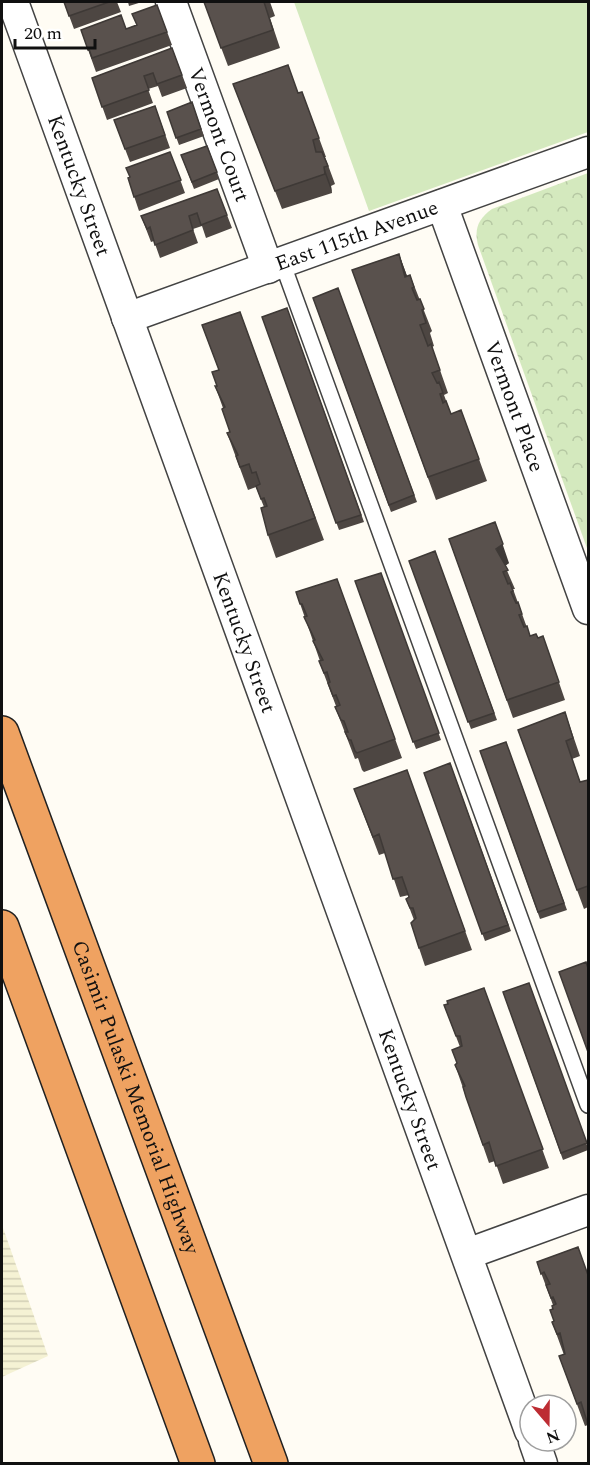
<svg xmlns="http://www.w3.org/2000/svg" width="590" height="1465" viewBox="0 0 590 1465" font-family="Spectral,serif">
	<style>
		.farmland { fill: url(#farmland-rules) }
		.grass { fill: #d4e9be }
		.park { fill: url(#park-crowns) }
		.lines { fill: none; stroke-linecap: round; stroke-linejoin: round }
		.lane-casing { stroke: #434343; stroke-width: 18 }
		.street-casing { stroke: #434343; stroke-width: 33 }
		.highway-casing { stroke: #212121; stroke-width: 36 }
		.lane { stroke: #fff; stroke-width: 15 }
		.street { stroke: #fff; stroke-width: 30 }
		.highway { stroke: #efa261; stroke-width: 33 }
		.wall { fill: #4d4642 }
		.shaded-wall { fill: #3e3936 }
		.building { fill: #59514d; stroke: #3e3936; stroke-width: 1.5 }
		.labels { text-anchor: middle; stroke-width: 6; stroke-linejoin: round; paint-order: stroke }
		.street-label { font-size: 21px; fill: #101010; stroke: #fff }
	</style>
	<defs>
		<pattern id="farmland-rules" width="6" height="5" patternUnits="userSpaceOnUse" patternTransform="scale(1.5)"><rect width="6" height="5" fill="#f5f2d4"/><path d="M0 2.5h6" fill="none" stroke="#d1ceb5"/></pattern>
		<pattern id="park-crowns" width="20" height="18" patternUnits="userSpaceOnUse" patternTransform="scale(1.5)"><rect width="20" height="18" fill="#d4e9be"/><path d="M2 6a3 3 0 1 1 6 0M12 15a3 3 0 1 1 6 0" fill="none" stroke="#b5c7a2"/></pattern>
	</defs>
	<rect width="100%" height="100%" fill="#fffcf4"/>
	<path class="farmland" d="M2 1225 48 1356 2 1377Z"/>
	<path class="grass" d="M294 2H588V132L369 211Z"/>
	<path class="park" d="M588 173V551L478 245C474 229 478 219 492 209Z"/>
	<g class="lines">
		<defs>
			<path id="lane" d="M282 262 588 1105"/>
			<g id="street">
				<path id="s1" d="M13 2 530 1431"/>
				<path id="s2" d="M171 2 268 268"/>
				<path id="s3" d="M442 205 588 609"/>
				<path id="s4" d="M127 318 588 152"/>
				<path d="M467 1254 588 1210"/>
				<path d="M534 1441 542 1464"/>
			</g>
			<g id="highway">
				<path id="s5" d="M2 733 271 1464"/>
				<path d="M2 927 198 1464"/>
			</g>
		</defs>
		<use href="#lane" class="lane-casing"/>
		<use href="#street" class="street-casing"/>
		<use href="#highway" class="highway-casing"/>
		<use href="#lane" class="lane"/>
		<use href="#street" class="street"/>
		<use href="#highway" class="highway"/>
	</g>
	<path class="wall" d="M64 2H117L121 12 74 29Z
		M128 2H142L129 6Z
		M204 2H270L275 16 270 18 280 48 228 66Z
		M157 5 172 45 96 72 81 30 126 29 136 25Z
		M172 48 187 88 162 97 158 86 148 89 153 103 107 120 92 78Z
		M233 84 298 93 302 92 326 157H325L335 184 331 186 332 193 282 209Z
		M192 102 204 136 179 145 167 112Z
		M155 106 170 148 130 162 114 120Z
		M207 146 219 179 194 189 181 155Z
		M170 152 185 193 139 211 128 178Z
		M217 189 232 228 206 238 202 226 193 229 198 243 160 258 154 241 151 242 141 216Z
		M399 254 407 276 410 275 432 331 430 333 434 346 432 347 448 393 444 395 451 414 461 410 487 481 436 500 352 270Z
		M338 288 417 502 391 512 313 298Z
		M287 308 364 522 339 530 262 317Z
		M240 312 324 540 276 558 268 535 264 507 256 487 248 490 227 433 230 432 223 408 215 386H217L219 370 202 325Z
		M449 539 509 563 505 566 515 589H513L530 636 538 638 543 636 565 700 513 718Z
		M435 551 497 720 471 729 409 561Z
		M381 573 441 740 416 749 355 581Z
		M337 579 402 758 364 772 362 770 358 758 355 759 342 725 335 707 336 706 319 661H320L313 641 296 592Z
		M565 712 580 756 572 759 580 782 588 780V907L584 909 518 730Z
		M506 742 567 910 540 919 480 751Z
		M450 763 511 931 485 941 424 773Z
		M407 770 472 950 425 966 419 948 414 920 406 899 409 897V895L400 897 385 853 379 855 354 789Z
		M529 983 588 1148V1150L563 1160 503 992Z
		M484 988 549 1168 503 1184 495 1161 489 1163 455 1065 457 1063 460 1047 444 1005Z
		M578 1247 588 1425 585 1426 559 1356 564 1355 552 1322 554 1321 553 1305 537 1262Z"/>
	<path class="shaded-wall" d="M324 167 331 186 332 193 325 174Z
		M399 254 407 276 405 277Z
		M495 522 509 563 503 567 496 549Z"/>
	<path class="building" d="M64 2H109L69 16Z
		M204 2H264L273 30 221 48Z
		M157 5 167 32 92 58 89 49 88 50 81 30 121 15 126 29 137 25 132 14Z
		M172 48 182 75 157 84 153 73 144 76 149 90 102 107 92 78Z
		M288 65 298 93 302 92 319 138 313 140 316 152H322L328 166 324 167 325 174 275 191 233 84Z
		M192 102 201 129 176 138 167 112Z
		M155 106 165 135 125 149 114 120Z
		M207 146 217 172 192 182 181 155Z
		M170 152 181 180 134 197 128 178 130 177 126 168Z
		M217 189 227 215 201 225 197 213 189 216 193 230 155 245 150 227 147 229 141 216Z
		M399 254 405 277 410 275 414 287 412 288 417 300 420 299 424 309 422 310 426 323 420 325 428 346 431 344 440 370 432 373 437 383 439 382 443 393 440 394 443 403 446 401 451 414 461 410 479 459 428 477 352 270Z
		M338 288 414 495 389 505 313 298Z
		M287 308 361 515 336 523 262 317Z
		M240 312 315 518 268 535 261 508 267 506 264 498 261 499 256 486 260 484 256 472 252 473 249 464 240 467 236 456 238 455 227 433 230 432 222 409 225 407 215 386H217L212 372 219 370 202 325Z
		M495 522 503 544 496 549 508 570 503 572 508 584 510 583 513 591 511 592 516 603 518 602 522 614 519 615 524 627 527 626 530 636 536 634 538 638 543 636 559 682 507 700 449 539Z
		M435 551 494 713 468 722 409 561Z
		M381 573 439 733 413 742 355 581Z
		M337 579 395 739 357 753 355 751 351 740H349L345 732H348L344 721 341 720 335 707 340 705 336 695 333 696 328 683 330 682 327 672 324 673 319 661 323 660 313 641 315 640 304 617 307 616 302 604H300L296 592Z
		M565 712 573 738 566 741 580 782 588 780V886L577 890 518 730Z
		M506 742 564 903 538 912 480 751Z
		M450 763 508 925 482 934 424 773Z
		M407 770 465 931 419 948 411 923 416 918 413 908H410L406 899 409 897 402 877 393 879 379 834 373 837 354 789Z
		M586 962 588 968V1052L559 972Z
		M529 983 587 1143 561 1153 503 992Z
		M484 988 543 1149 496 1166 489 1142 483 1145 466 1097 463 1087 465 1086 455 1065 457 1063 452 1050 462 1046 460 1036H456L444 1005 448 1004 447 1001Z
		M578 1247 588 1275V1425L581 1402 577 1404 559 1356 565 1354 560 1333 557 1334 552 1322 554 1321 550 1310 553 1309 552 1306 556 1304 553 1297 551 1298 546 1285 550 1284 544 1272 541 1274 537 1262Z"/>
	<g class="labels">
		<g class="street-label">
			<text dy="7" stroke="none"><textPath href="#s2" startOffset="141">Vermont Court</textPath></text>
			<text dy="7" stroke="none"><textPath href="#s1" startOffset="195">Kentucky Street</textPath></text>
			<text dy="7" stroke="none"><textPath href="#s4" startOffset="244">East 115th Avenue</textPath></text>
			<text dy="7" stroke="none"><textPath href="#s3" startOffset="214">Vermont Place</textPath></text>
			<text dy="7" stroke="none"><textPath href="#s1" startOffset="681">Kentucky Street</textPath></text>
			<text dy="7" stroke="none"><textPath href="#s5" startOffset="388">Casimir Pulaski Memorial Highway</textPath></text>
			<text dy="7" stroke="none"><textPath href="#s1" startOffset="1167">Kentucky Street</textPath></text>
		</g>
	</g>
	<rect width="590" height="1465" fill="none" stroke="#101010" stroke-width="6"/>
	<g transform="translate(548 1423) rotate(160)"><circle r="28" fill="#ffffff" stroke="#9f9f9f" stroke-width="1.5"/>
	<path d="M0-4.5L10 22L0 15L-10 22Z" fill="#bd2c33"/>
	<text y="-9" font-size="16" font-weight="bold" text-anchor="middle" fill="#101010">N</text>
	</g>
	<path d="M15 39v9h80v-9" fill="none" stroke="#101010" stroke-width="3"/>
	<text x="24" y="39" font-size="18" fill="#101010" stroke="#ffffff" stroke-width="4.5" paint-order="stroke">20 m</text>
</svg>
